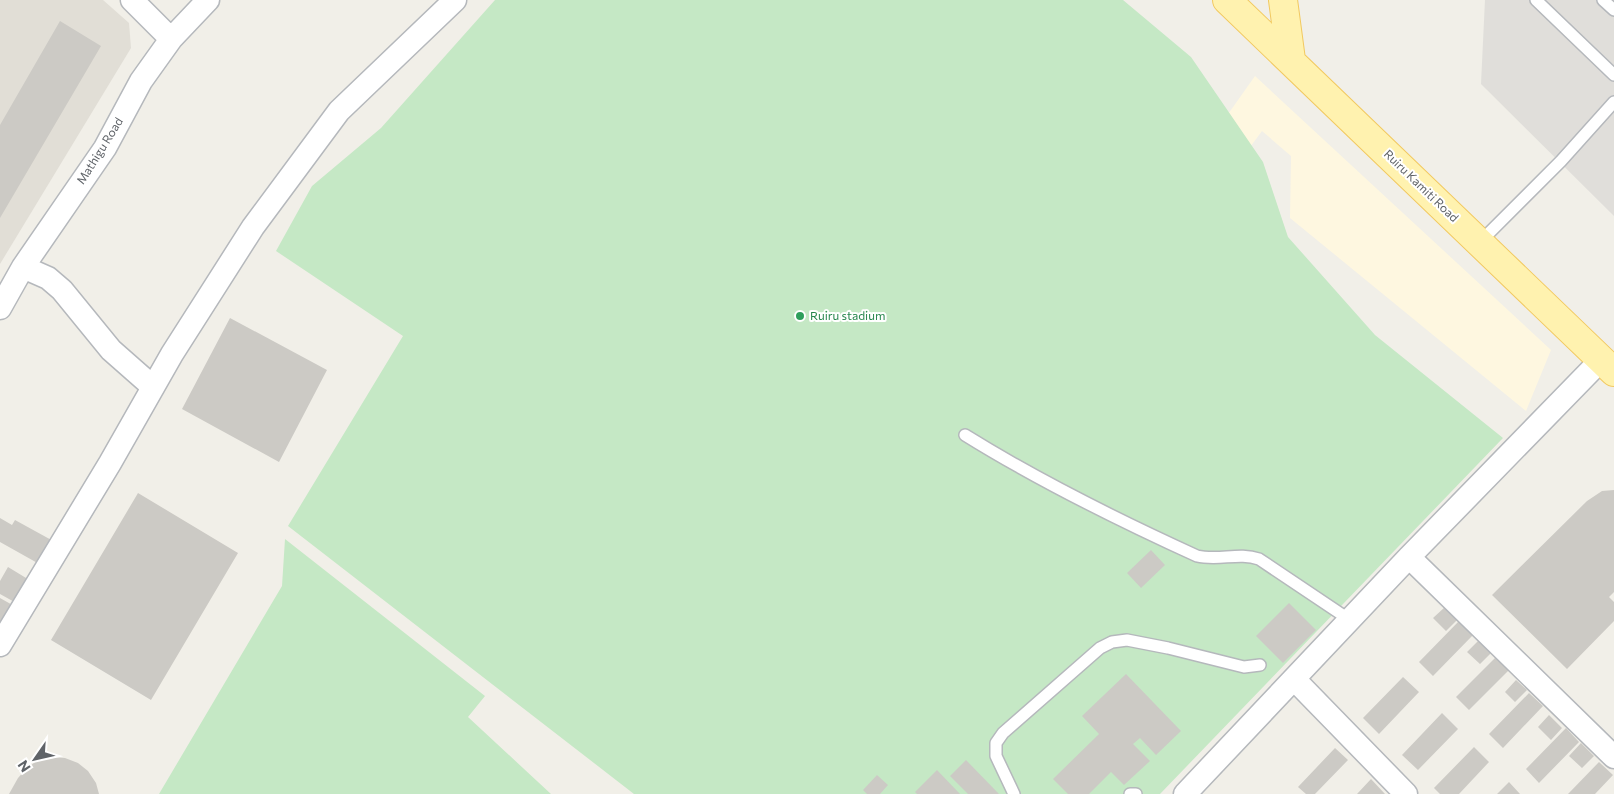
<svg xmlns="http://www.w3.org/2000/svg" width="1614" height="794" viewBox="0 0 1614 794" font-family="Commissioner,sans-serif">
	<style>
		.commercial { fill: #fef7e0 }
		.industrial { fill: #e0deda }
		.education { fill: #e1ded6 }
		.green { fill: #c5e8c5 }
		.building { fill: #cccac5 }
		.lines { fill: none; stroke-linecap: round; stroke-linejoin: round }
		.lane-casing { stroke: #b5b8bc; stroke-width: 14 }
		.street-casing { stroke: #b5b8bc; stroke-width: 25 }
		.primary-casing { stroke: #f2c960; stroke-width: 30 }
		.lane { stroke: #fff; stroke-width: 11 }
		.street { stroke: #fff; stroke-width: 22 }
		.primary { stroke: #fff2af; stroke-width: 28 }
		.leisure-dot { fill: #2e9e5b; stroke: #fff; stroke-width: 2 }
		.labels { text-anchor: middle; stroke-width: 4; stroke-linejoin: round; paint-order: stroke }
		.street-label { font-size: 12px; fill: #5f6368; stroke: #fff }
		.leisure-label { font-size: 12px; fill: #27864d; stroke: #fff; text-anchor: start }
	</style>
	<rect width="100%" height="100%" fill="#f1efe8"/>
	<path class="commercial" d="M1255 76 1551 350 1526 411 1290 218 1291 156 1262 131 1233 170 1209 141Z"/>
	<path class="industrial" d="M1485 0H1614V216L1481 84Z"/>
	<path class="education" d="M0 0H103L129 23 131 48 0 264Z"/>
	<path class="green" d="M495 0H1123L1191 57 1263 162 1288 237 1375 335 1503 438 1160 794H634L288 526 403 336 276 251 312 186 381 128Z
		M285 539 485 696 468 717 551 794H159L282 586Z"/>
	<path class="building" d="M60 21 101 46 0 218V125Z
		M230 318 327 370 279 462 182 409Z
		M1614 490V592L1609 597 1614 602V621L1567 669 1492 595 1587 501 1602 491Z
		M138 493 238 553 151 700 51 640Z
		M0 518 12 525 15 520 55 542 41 565 0 542Z
		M1151 550 1165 565 1141 588 1127 573Z
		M8 567 31 581 18 604 0 594V581Z
		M0 598 16 607 0 631Z
		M1289 603 1316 630 1283 663 1256 636Z
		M1445 607 1458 619 1446 631 1433 618Z
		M1459 621 1473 635 1433 676 1419 662Z
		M1479 640 1492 652 1480 664 1467 652Z
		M1497 656 1510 669 1469 710 1456 697Z
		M1126 674 1181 731 1156 755 1140 738 1133 744 1150 761 1124 785 1111 772 1089 794H1068L1053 779 1099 734 1082 716Z
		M1403 677 1419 692 1379 734 1363 718Z
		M1516 680 1527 690 1515 702 1505 692Z
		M1529 693 1543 706 1503 748 1489 734Z
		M1442 713 1458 729 1418 770 1402 755Z
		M1549 715 1562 728 1551 740 1538 727Z
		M1566 728 1579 742 1539 783 1526 769Z
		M1581 743 1594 756 1582 768 1569 756Z
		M1474 747 1489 762 1459 794H1440L1434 788Z
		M1335 748 1348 760 1315 794H1306L1298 787Z
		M52 757 65 758 78 763 88 771 96 783 99 794H9L18 778 27 768 38 760Z
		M966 760 999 794H968L950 776Z
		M1599 762 1613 775 1595 794H1568Z
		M937 770 960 794H917L915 792Z
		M877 775 888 785 880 794H867L863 790Z
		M1371 779 1385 794H1357Z
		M1509 782 1520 794H1497Z"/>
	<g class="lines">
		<defs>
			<path id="lane" d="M1536 0 1614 75
				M1603 0 1614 10
				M1480 242 1561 161 1614 102
				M965 435C1039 481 1118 520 1197 556 1219 561 1239 552 1259 559L1350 620
				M1014 794 996 756V743L1003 733 1100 648 1112 642 1127 640 1168 648 1244 667 1260 665
				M1130 794H1136"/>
			<path id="street" d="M132 0 171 39
				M23 267 48 278 62 290 111 350 153 387
				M0 308 23 267 105 148 141 81 171 39 208 0
				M1409 557 1614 757
				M0 645 110 463 172 354 253 227 339 111 455 0
				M1294 679 1406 794
				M1185 794 1409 557 1601 360"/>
			<path id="primary" d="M1227 0 1614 372
				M1283 0 1291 60"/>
		</defs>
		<use href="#lane" class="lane-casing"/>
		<use href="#street" class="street-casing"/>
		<use href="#primary" class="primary-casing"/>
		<use href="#lane" class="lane"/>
		<use href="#street" class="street"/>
		<use href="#primary" class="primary"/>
	</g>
	<circle class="leisure-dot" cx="800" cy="316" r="5"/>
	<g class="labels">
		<g class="street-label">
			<text transform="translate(100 151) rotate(-58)" y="4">Mathigu Road</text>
			<text transform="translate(1421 186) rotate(44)" y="4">Ruiru Kamiti Road</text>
		</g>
		<g class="leisure-label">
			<text x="810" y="320">Ruiru stadium</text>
		</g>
	</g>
	<g transform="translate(35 759) rotate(236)" stroke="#ffffff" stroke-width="4" paint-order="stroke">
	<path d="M0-4L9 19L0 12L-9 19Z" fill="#5f6368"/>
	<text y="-8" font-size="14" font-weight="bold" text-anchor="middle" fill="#5f6368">N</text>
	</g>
</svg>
